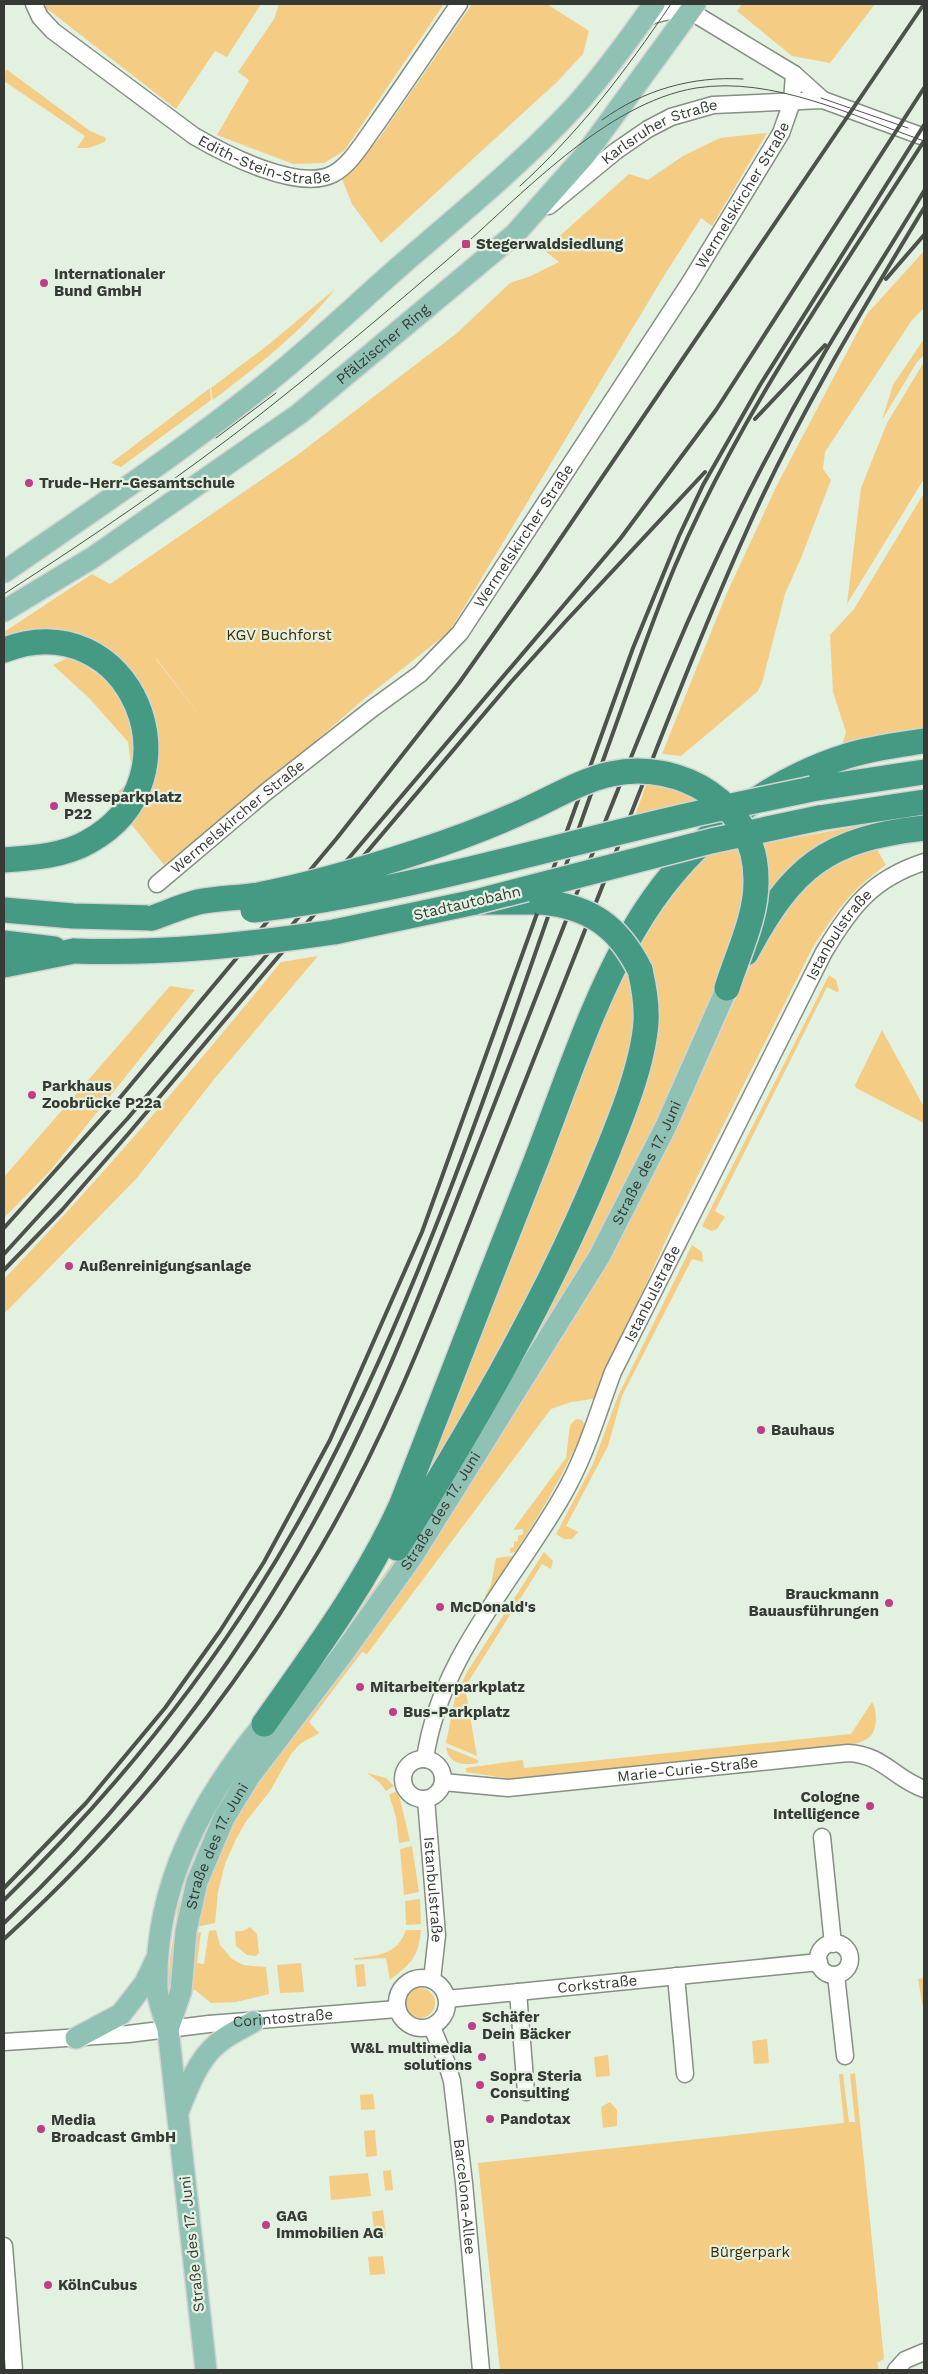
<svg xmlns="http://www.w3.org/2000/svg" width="928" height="2374" viewBox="0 0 928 2374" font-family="'Work Sans',sans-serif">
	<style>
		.green { fill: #f5cc84; fill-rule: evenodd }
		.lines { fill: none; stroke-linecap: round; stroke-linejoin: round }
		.minor-casing { stroke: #849082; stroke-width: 19 }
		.major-casing { stroke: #d3d4d2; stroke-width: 24 }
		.highway-casing { stroke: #d3d4d2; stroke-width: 28 }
		.minor { stroke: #fff; stroke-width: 16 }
		.major { stroke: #8fc2b4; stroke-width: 21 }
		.highway { stroke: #449a82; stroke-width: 25 }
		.tram { stroke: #4d534c; stroke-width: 1 }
		.rail { stroke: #4d534c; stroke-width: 4 }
		.highway-bridge-casing { stroke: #d3d4d2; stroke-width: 28; stroke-linecap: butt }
		.highway-bridge { stroke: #449a82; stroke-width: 25 }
		.poi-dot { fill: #c03e88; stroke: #e3f1e1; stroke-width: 2 }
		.labels { text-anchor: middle; stroke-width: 4.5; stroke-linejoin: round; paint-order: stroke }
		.street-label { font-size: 15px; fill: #353a34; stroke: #e3f1e1 }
		.poi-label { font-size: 15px; font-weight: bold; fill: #353a34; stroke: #e3f1e1; text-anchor: start }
		.park-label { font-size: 15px; fill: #3f2b00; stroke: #e3f1e1 }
	</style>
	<rect width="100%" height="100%" fill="#e3f1e1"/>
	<path class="green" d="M46 4H261L227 57 215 51 176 109 46 8Z
		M279 4H444L344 151 324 163 293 164 217 135 249 80 238 72 274 19Z
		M472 4H547L589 31 583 54 557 82 381 243 352 204 342 179 378 140Z
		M742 4H875L830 63 792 56 737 11Z
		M6 69 90 131 106 138 105 142 88 148H77L85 136 4 81Z
		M767 133 712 226 701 218 667 271 449 632 364 699 278 774 164 865 111 799 133 777 128 742 90 699 53 665 71 656 112 684 92 644 59 631 43 630 7 637 4 632 92 574 110 584 296 456 457 333 510 283 531 276 559 262 544 250 629 174 648 180 683 156 720 138ZM156 658 211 730 156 659Z
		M924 251V308L912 320 825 452 823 469 831 480 801 558 785 594 762 683 757 692 681 756 662 754 726 595 777 485 867 314Z
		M335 289C300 334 257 366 213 400L211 388 268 345Z
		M924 339V355L917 362 882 420 893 385Z
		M924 362V479L847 604 861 488 887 423Z
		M210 388 211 400 121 467 111 463Z
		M924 493V733L841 748 846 732 833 692 830 635 854 609Z
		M663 784 679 788 703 802 635 816 646 785Z
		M864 825V827L769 892H767L760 844Z
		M875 846 886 865C849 892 838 909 813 947L674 1223 593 1399 571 1402 551 1409 367 1654 362 1652 309 1722 319 1733 300 1744 291 1754 270 1791 247 1820 236 1839 225 1864 218 1892 215 1923 196 1927C209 1872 229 1829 257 1780L517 1408 608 1264 685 1111 752 962 790 900 825 868Z
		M740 848 746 884 745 903 719 990 639 1164 591 1252 406 1553 219 1813 173 1992H168L170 1958 178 1907 196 1852 214 1812 240 1770 333 1647 401 1550 497 1397 658 1013C659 985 648 964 636 939L692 860Z
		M318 956 215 1078 137 1178 4 1314V1279C101 1178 192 1071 281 962Z
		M625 963 632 977 636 1018 626 1068 608 1130 525 1316 412 1509Z
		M829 975 836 980 839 990 837 992 827 987 715 1211 725 1217 717 1229 711 1231 702 1226Z
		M170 986 195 990 50 1171 4 1218V1177Z
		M882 1030 924 1107V1123L856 1088 855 1085Z
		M692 1245 702 1252 703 1262 692 1259 622 1396 608 1446 566 1526 578 1532 572 1539H564L556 1534 593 1464 618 1396Z
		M576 1419 582 1420 585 1426C566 1470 542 1512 515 1552L510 1553V1548L514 1547V1542L518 1541V1536L523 1534V1529L513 1530 566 1458 570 1425Z
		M544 1552 553 1561 551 1569 542 1564 465 1687 477 1756 446 1743 455 1697 467 1672Z
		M513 1556 487 1597 485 1596 491 1585 496 1558Z
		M872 1702C877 1709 878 1728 870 1737 866 1740 860 1742 855 1744L519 1780 466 1772V1768L523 1760 524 1768 851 1734Z
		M446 1747 478 1760V1763C464 1766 448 1764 446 1747Z
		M367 1773 386 1778 394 1786 386 1791 380 1783Z
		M396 1791 400 1799 410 1841 399 1843 396 1817 389 1795Z
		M412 1846 419 1892 404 1895 400 1849Z
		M420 1899 421 1924 406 1925 405 1901Z
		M250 1927 257 1934 259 1953 256 1956 247 1955 236 1946 235 1931H243Z
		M216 1930 220 1945 232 1959 243 1965 266 1967 269 1994 236 2002 211 2003 195 1990H189L194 1934 201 1932 197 1963 204 1964 209 1931Z
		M406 1930H421C418 1959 411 1963 390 1980L386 1958 354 1960V1958C378 1956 397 1955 406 1930Z
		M301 1963 304 1992 280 1993 277 1965Z
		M364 1964 366 1986 357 1987 355 1965Z
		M924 1978V2035L923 2007 918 1979Z
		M405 2003a15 15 0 1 1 30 0a15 15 0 1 1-30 0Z
		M767 2039 769 2063 754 2064 752 2041Z
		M608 2055 610 2076 596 2077 594 2057Z
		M855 2073 884 2359 877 2363 879 2370H500L478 2163 844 2123 839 2074H843L849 2122H855L850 2074Z
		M373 2094 375 2109 361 2110 360 2095Z
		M610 2102 617 2110V2126L603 2128 601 2107Z
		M375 2130 377 2156 366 2157 364 2131Z
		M391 2170 393 2190 385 2191 383 2171Z
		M368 2173 371 2196 331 2200 329 2176Z
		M383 2210 386 2236 375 2237 372 2212Z
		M383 2256 385 2274 370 2275 368 2257Z"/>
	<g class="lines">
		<defs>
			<g id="minor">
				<path id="s1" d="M34 4 40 17 53 31 194 136C225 154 298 192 333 174 350 165 362 144 373 129 402 88 430 46 459 4"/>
				<path d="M643 19C658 12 673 9 690 11L794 74 823 100"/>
				<path id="s2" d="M549 206 616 151 648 129 671 117 713 105 823 100 924 137"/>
				<path id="s3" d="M157 884 266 792 373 708 420 674 460 633 689 284 781 133 792 102 794 74"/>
				<path id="s4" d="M425 1759C439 1658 514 1581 563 1495 586 1455 597 1415 613 1372L824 952C851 907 872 879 924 862"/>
				<circle cx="423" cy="1779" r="20"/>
				<path id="s5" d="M443 1782 508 1788 848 1753C884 1755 893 1778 924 1789"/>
				<path id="s6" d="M426 1799 437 1935 432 1980"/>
				<path d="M822 1837 833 1944"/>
				<circle cx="834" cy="1959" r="16"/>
				<path d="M836 1975 845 2056"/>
				<path d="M676 1976 685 2074"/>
				<circle cx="422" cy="2003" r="25"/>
				<path d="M518 1992 526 2092"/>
				<path id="s7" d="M447 1999 819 1962"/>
				<path id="s8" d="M432 2027 446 2061 452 2081 464 2183 481 2370"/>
				<path id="s9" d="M4 2042 128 2034 209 2024 397 2009"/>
				<path d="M4 2246 14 2370"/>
				<path d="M896 2370 905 2360 924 2352"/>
			</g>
			<g id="major">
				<path d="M4 572C95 509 187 448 273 378 316 343 358 303 400 266 459 215 524 162 577 104 605 73 630 38 654 4"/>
				<path id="s10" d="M4 611 92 558 299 414 515 234 585 155 695 4"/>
				<path id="s11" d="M168 2029 181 1991 186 1931 197 1882 224 1818 249 1777 342 1655 412 1557 599 1257 666 1126 727 988"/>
				<path d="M76 2038 121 2014 145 1983 156 1960"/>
				<path d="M178 2112C187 2090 197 2061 216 2045 226 2035 241 2029 253 2022"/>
				<path d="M206 2370 168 2029C164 2016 158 2002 157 1989 154 1886 201 1800 264 1724"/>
			</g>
			<path id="highway" d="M4 650C130 602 204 779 88 842 64 856 31 858 4 860
				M812 789 924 772
				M819 818 924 802
				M4 910 73 916 152 918
				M334 932 475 902H542
				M4 943 54 949
				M746 953C792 867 826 839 924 828
				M4 965 74 951
				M397 1548C475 1422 550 1294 606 1155 622 1116 643 1064 646 1022 647 1004 644 987 640 970
				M264 1724C314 1653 365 1585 401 1506 445 1393 489 1279 534 1166 567 1082 595 990 644 913 691 840 764 782 847 756 872 748 898 745 924 741"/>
		</defs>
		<use href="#minor" class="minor-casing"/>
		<use href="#major" class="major-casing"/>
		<use href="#highway" class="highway-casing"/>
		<use href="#minor" class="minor"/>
		<use href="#major" class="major"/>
		<use href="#highway" class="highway"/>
		<path class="tram" d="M821 98 908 128
			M602 120C643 90 692 76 743 79
			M520 186C581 130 624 73 671 4
			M216 438 276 393
			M4 594C92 537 179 478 262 413 327 362 390 309 453 255 520 197 605 103 696 88 773 76 853 116 924 141"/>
		<path class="rail" d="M886 279 924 235
			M755 419 825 345
			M4 1228 113 1106 337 838 459 683 537 573 924 4
			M4 1254 128 1118 620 539 716 410 924 88
			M4 1270 62 1210 129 1133 511 682 565 622 705 472
			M4 1888 86 1803 165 1708 220 1631 264 1562 330 1440 422 1232 633 648 679 536 703 485 760 385 924 125
			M4 1900C124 1783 229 1650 309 1503 437 1266 514 1006 605 755 628 692 649 628 675 566 739 415 836 279 924 141
			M4 1923C134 1800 243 1656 327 1498 381 1396 423 1287 465 1179 533 1007 598 833 670 663 715 556 767 452 825 352 857 298 892 245 924 191
			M4 1939C122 1831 223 1709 306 1572 383 1448 435 1310 488 1175 535 1058 581 941 627 824 666 725 704 626 747 530 797 417 861 312 924 208"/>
		<defs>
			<path id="highway-bridge" d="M475 902 711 841 819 818
				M542 902C590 907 618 926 640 970
				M253 910C399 893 539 850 682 817 725 807 769 798 812 789
				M152 918C167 913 182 906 198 902 217 898 238 898 258 895 311 885 365 869 417 852 454 840 491 826 526 810 553 798 582 780 611 774 680 759 756 804 756 879 757 916 738 953 727 988
				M74 951C166 954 244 945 334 932"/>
		</defs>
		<use href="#highway-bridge" class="highway-bridge-casing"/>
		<use href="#highway-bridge" class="highway-bridge"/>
	</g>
	<g class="poi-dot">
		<rect x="461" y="239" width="10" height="10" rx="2.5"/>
		<circle cx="44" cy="283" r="5"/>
		<circle cx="29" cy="483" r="5"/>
		<circle cx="54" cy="806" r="5"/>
		<circle cx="32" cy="1095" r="5"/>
		<circle cx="69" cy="1266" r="5"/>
		<circle cx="761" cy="1430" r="5"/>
		<circle cx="889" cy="1603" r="5"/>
		<circle cx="440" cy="1607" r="5"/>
		<circle cx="360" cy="1687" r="5"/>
		<circle cx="393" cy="1712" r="5"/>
		<circle cx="870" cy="1806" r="5"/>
		<circle cx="472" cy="2026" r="5"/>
		<circle cx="482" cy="2057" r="5"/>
		<circle cx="480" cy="2085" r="5"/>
		<circle cx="490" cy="2119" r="5"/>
		<circle cx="41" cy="2129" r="5"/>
		<circle cx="266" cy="2225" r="5"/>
		<circle cx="48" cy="2285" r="5"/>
	</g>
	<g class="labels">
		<g class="street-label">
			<text dy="5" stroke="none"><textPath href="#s2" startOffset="135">Karlsruher Straße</textPath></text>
			<text dy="5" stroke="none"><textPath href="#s1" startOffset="285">Edith-Stein-Straße</textPath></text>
			<text dy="5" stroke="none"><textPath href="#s3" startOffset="915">Wermelskircher Straße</textPath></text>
			<text dy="5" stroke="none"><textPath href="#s10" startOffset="464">Pfälzischer Ring</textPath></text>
			<text dy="5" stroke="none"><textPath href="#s3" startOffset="510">Wermelskircher Straße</textPath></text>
			<text dy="5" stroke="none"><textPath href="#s3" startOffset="105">Wermelskircher Straße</textPath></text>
			<text transform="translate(467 903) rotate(-13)" y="5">Stadtautobahn</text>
			<text dy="5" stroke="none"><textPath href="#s4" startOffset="926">Istanbulstraße</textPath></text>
			<text dy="5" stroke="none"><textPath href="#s11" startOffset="1001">Straße des 17. Juni</textPath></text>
			<text dy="5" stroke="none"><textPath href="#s4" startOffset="521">Istanbulstraße</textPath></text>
			<text dy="5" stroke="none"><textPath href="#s11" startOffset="596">Straße des 17. Juni</textPath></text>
			<text dy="5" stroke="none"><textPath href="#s5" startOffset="246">Marie-Curie-Straße</textPath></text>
			<text dy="5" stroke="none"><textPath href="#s11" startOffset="191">Straße des 17. Juni</textPath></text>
			<text dy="5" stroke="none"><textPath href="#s6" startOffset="91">Istanbulstraße</textPath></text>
			<text dy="5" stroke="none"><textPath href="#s7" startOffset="151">Corkstraße</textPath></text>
			<text dy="5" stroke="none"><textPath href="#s9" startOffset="280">Corintostraße</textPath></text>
			<text dy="5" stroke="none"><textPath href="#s8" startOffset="174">Barcelona-Allee</textPath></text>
			<text transform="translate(192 2244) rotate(-96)" y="5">Straße des 17. Juni</text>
		</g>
		<g class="poi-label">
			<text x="476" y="249">Stegerwaldsiedlung</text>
			<text x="54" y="279">Internationaler<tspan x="54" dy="17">Bund GmbH</tspan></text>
			<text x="39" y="488">Trude-Herr-Gesamtschule</text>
			<text x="64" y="802">Messeparkplatz<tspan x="64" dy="17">P22</tspan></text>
			<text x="42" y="1091">Parkhaus<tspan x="42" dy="17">Zoobrücke P22a</tspan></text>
			<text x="79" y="1271">Außenreinigungsanlage</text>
			<text x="771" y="1435">Bauhaus</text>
			<text x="879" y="1599" text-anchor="end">Brauckmann<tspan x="879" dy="17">Bauausführungen</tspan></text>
			<text x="450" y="1612">McDonald's</text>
			<text x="370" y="1692">Mitarbeiterparkplatz</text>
			<text x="403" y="1717">Bus-Parkplatz</text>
			<text x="860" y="1802" text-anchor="end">Cologne<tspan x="860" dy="17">Intelligence</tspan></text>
			<text x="482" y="2022">Schäfer<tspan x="482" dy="17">Dein Bäcker</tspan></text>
			<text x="472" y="2053" text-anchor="end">W&amp;L multimedia<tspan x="472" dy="17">solutions</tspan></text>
			<text x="490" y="2081">Sopra Steria<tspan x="490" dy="17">Consulting</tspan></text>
			<text x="500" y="2124">Pandotax</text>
			<text x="51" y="2125">Media<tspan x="51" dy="17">Broadcast GmbH</tspan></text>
			<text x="276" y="2221">GAG<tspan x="276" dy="17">Immobilien AG</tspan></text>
			<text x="58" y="2290">KölnCubus</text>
		</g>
		<g class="park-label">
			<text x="279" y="640">KGV Buchforst</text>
			<text x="750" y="2257">Bürgerpark</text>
		</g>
	</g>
	<rect width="928" height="2374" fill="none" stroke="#353a34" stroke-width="10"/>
</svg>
